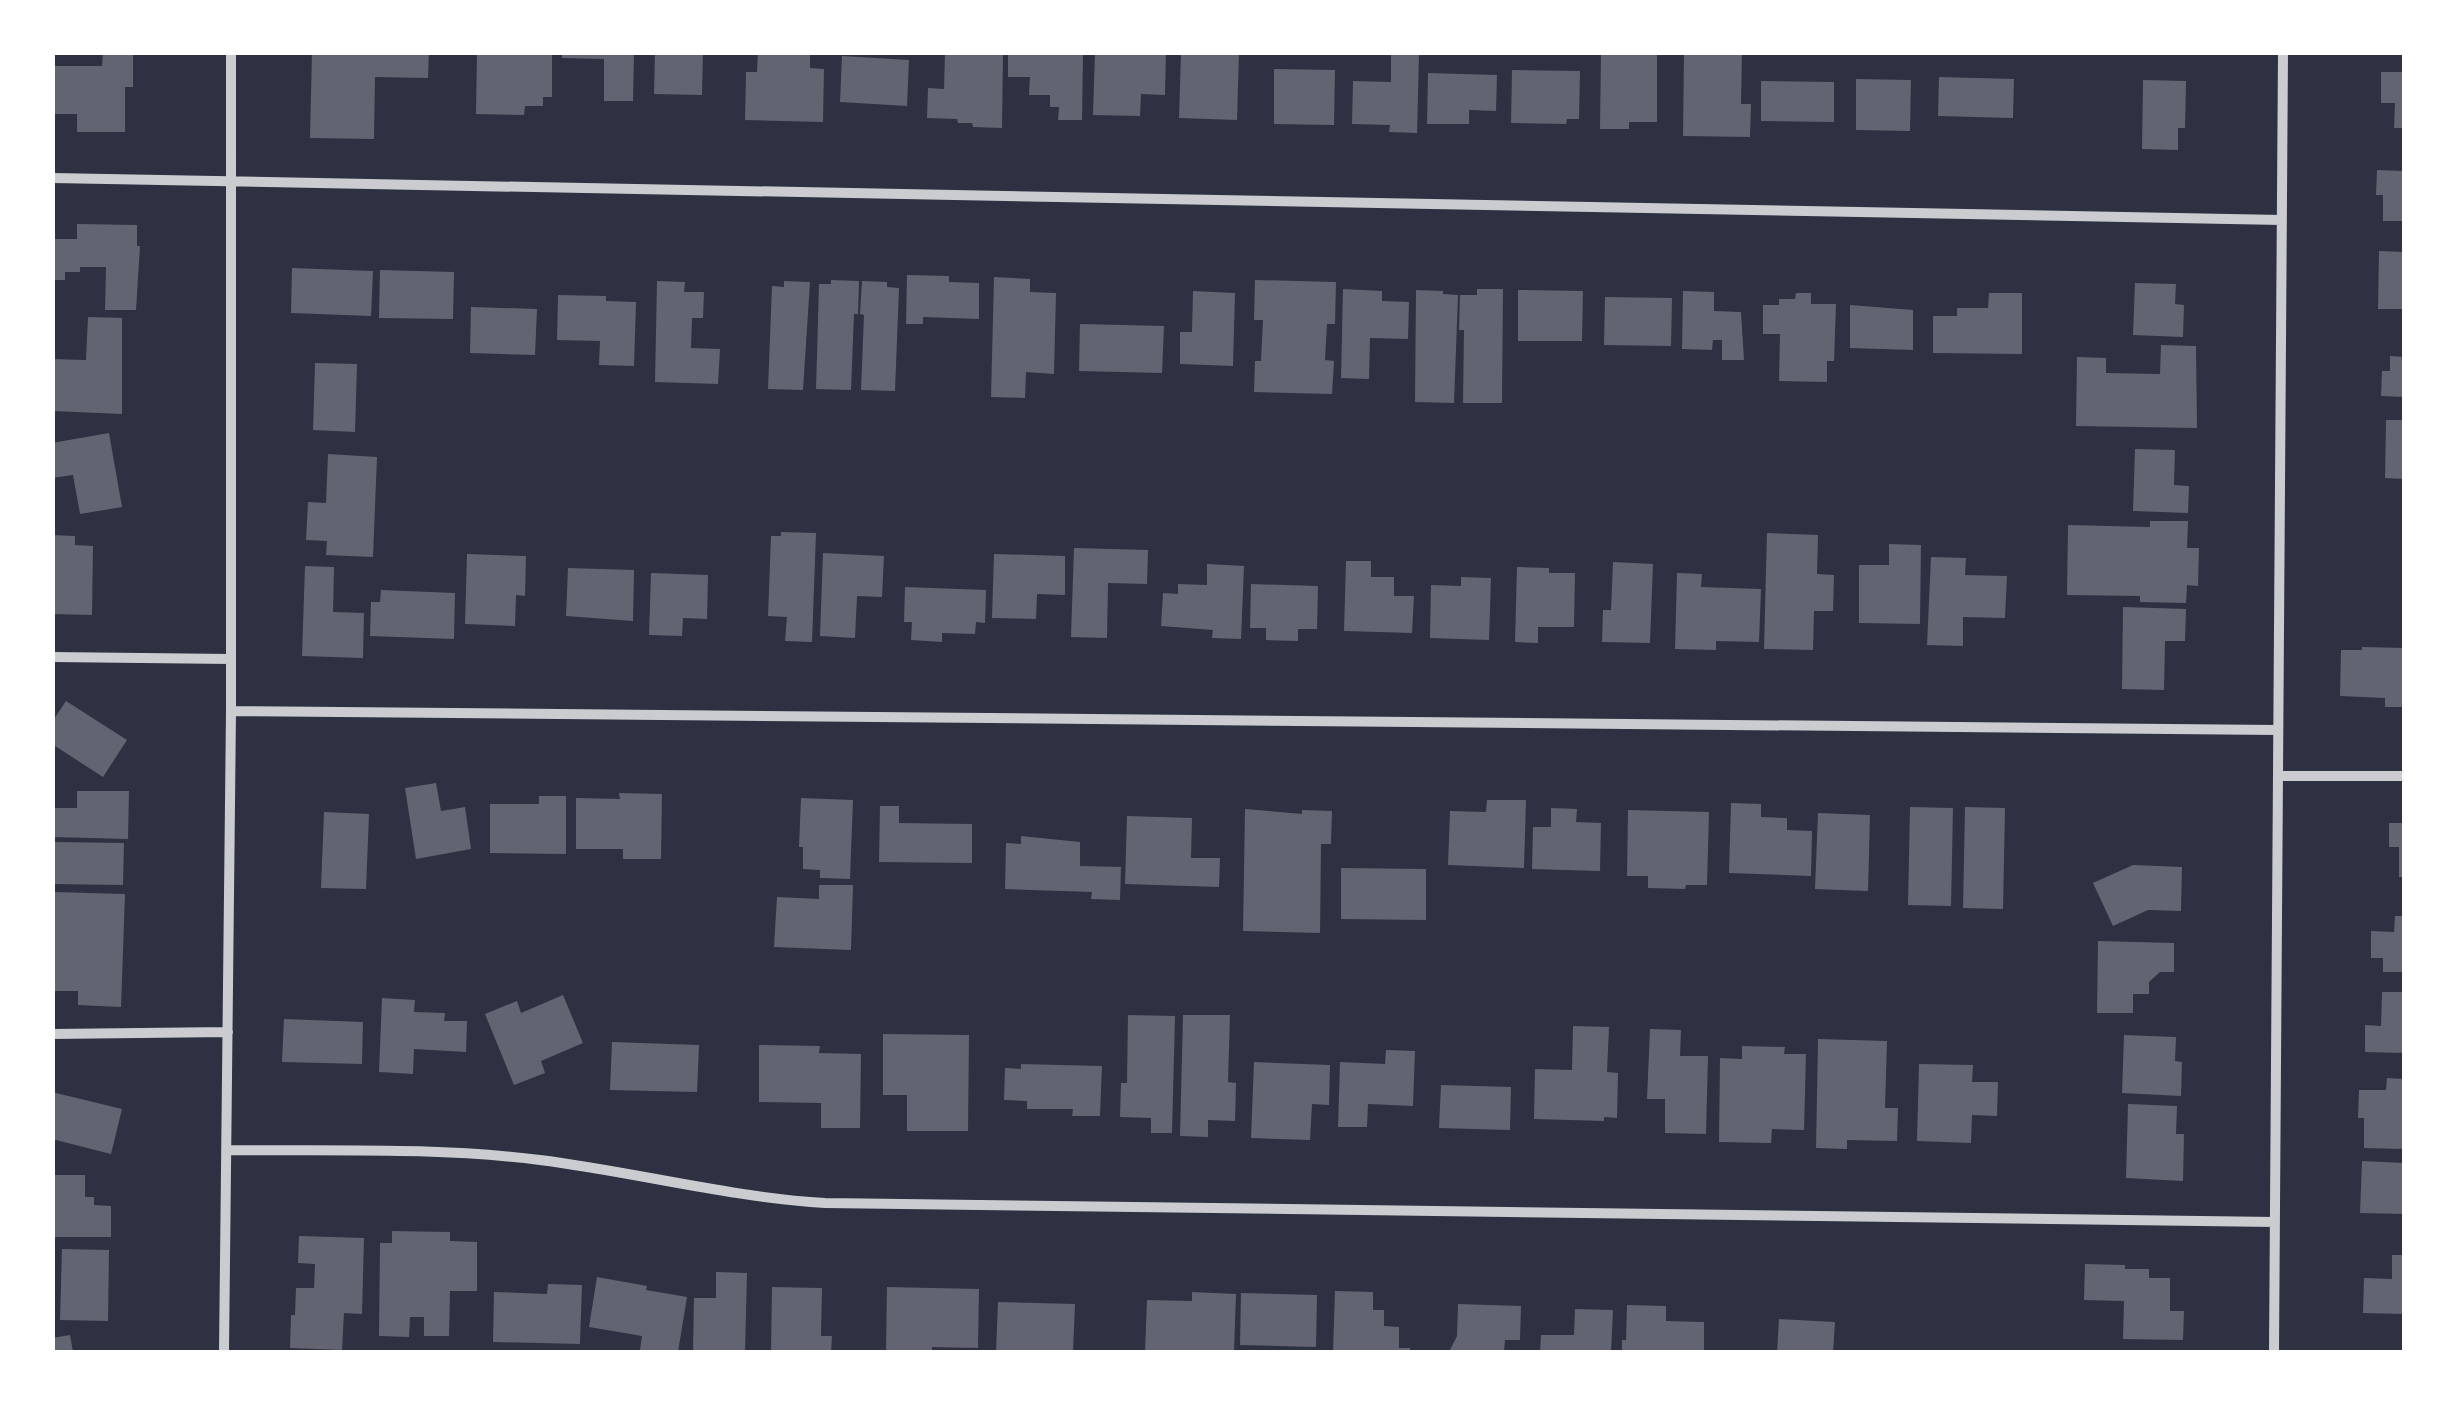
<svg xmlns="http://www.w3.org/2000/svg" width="2457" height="1405" viewBox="0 0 2457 1405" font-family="'Nunito Sans',sans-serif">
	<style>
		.building { fill: #626471 }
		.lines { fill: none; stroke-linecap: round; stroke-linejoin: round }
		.minor { stroke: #caccd0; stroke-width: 10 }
	</style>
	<rect width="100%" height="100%" fill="#2d3142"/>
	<path class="building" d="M103 52H133V87H125V132H77V114H52V66H102Z
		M312 52H429L428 78 375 77 374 139 310 138Z
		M477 52H552V97H543V106H525L524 115 476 114Z
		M562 52H634L633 101H604V59L562 58Z
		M655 52H703L702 95 654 94Z
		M758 52H810V68L824 69 823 122 745 120 746 72H757Z
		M945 52H1003L1002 128 973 127 972 123H958L957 119 927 118 928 88 944 89Z
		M1008 52H1083L1082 120H1058L1059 107H1050V95H1029L1030 77H1008Z
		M1095 52H1166L1165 95 1141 94 1140 116 1093 115Z
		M1181 52H1239L1237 120 1179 118Z
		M1601 52H1657V122H1629V129H1600Z
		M1684 52H1742L1741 104H1751L1750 137 1683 136Z
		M1391 54H1419L1417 133 1389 132 1390 125 1352 124 1353 81 1391 82Z
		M842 56 909 60 907 106 840 102Z
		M1274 69 1335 70 1334 125 1274 124Z
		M1512 70 1580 71 1579 119H1567L1566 124 1511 123Z
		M2381 72H2404V128H2394L2395 103H2381Z
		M1428 73 1497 75 1496 111 1469 110V124H1427Z
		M1939 77 2014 79 2013 118 1938 116Z
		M1856 79 1911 80 1910 131 1856 130Z
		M2143 80 2186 81 2185 128H2178V150L2142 149Z
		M1761 81 1834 82V122L1761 121Z
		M2377 170 2404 171V221H2383V195H2376Z
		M77 224 137 225V246H140L136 310H105L106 267H80V272H65V280H52V239H77Z
		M2379 251 2404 252V309H2378Z
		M292 268 373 271 371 316 291 313Z
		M380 270 454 272 453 319 379 318Z
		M907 275 949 276V282L979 283V319L923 317V324H906Z
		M994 277 1030 279V292L1056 293 1054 374 1026 372 1025 398 991 397Z
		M831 280 859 281 858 314H854L851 390 816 389 819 284H831Z
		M1255 280 1336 282 1335 324H1327L1325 360 1334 361 1332 394 1254 392 1255 361H1261L1263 320H1254Z
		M657 281 685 282 684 292H704L703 318H692L691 348 720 349 718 384 655 382Z
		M784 281 810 282 803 390 768 389 772 286 784 287Z
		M862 281 887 282V287L899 288 895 391 861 390 864 315 860 314Z
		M2135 283 2176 284 2175 304 2184 305 2183 337 2133 335Z
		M1343 289 1382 291V301L1409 302 1408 339 1370 338 1369 379 1341 378Z
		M1477 289H1503L1502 403H1463L1464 330H1459L1460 295H1477Z
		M1416 290 1443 291V294L1458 295 1454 403 1415 402Z
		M1518 290 1583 291 1582 341H1518Z
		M1193 291 1235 293 1233 366 1180 364V332H1192Z
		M1683 291 1714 292V311L1741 312 1744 360H1722V340H1713L1712 350 1682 349Z
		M1796 293H1811V304H1836L1834 361H1827V382L1779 381 1780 334H1763V305H1779V299H1795Z
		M1989 293H2022V354L1933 353V316H1957V308H1988Z
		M558 295 606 296V301L636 302 634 366 599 365 600 341 557 340Z
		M1605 297 1672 298 1671 346 1604 345Z
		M1850 305 1913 310V350L1850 348Z
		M471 307 537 309 535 355 470 353Z
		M88 317 122 318V414L52 411V359L86 360Z
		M1080 324 1164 326 1162 373 1079 371Z
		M2161 345 2196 346 2197 428 2076 426 2077 357 2106 358V373L2160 374Z
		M2390 356 2404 357V397L2381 396 2382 371H2390Z
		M315 363 357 364 355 432 313 430Z
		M2386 420H2404V479L2385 478Z
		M109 433 122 507 80 514 73 475 52 478V443Z
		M2135 449 2175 450 2174 485 2189 486 2188 513 2133 511Z
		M328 454 377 457 373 557 326 555 327 541 306 540 308 502 326 503Z
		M2150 521H2188L2187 548H2199L2198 586 2187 585 2186 603 2140 602V596L2067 595 2068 525 2150 527Z
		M781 532 816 533 812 642 785 641 787 617 768 616 771 536H781Z
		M1767 533 1818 535 1817 574 1834 575 1833 611H1814L1813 650 1764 649Z
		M52 535 75 536V545L93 546 92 615 52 614Z
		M1889 544 1921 545 1920 624 1859 623V565H1889Z
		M1074 548 1148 550 1147 584 1108 583 1107 638 1071 637Z
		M823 553 884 556 882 597 857 596 855 638 820 636Z
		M467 554 526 556 525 596 516 595 515 626 465 624Z
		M994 554 1065 556V595L1037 594 1036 619 992 618Z
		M1931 557 1966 558 1965 575 2007 576 2005 618 1963 617V646L1927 645Z
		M1346 561H1371V577H1394V596H1414L1412 633 1344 631Z
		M1613 562 1653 564 1650 643 1602 642 1603 610H1611Z
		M1207 564 1244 566 1241 639 1212 638 1213 630 1161 626 1163 593 1178 594V584L1207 585Z
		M305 566 334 567 333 612 364 613 363 658 302 656Z
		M1517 567 1549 568V573H1575L1574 627H1538V643L1515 642Z
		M568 568 634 570 633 621 566 616Z
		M651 573 708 575 707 619 683 618 682 636 649 635Z
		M1677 573 1702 574 1701 587 1761 589 1759 642 1716 641V650L1675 649Z
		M1461 577 1491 578 1489 640 1430 638 1431 585 1461 586Z
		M1251 584 1318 586 1317 629H1298V641L1266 640V628H1250Z
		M905 587 986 590 985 623 976 622 975 634 942 633V642L911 640 912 622H904Z
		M381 590 455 593 454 639 370 636 371 602H380Z
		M2123 607 2186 609 2185 641H2165L2164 690 2122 689Z
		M2362 647 2404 648V707H2385V698L2340 696 2341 650H2362Z
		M66 701 127 740 103 777 52 744V722Z
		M436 783 441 811 465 807 471 849 416 859 405 788Z
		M77 791H129L128 839 52 837V808H77Z
		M619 793 662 794 661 859H623V849H576V798L620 799Z
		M539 796H566V854L490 853V804H539Z
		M801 798 853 800 850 879 820 878V870L803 869V847H799Z
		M1487 800H1526L1524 868 1448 865 1450 811 1486 812Z
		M1731 803 1761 804V817L1787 818V830L1812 831 1811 876 1729 873Z
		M880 806H899V823L972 824V863L879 862Z
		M1910 807 1953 808 1951 906 1908 905Z
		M1965 807 2005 808 2003 909 1963 908Z
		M1551 808 1577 809 1576 822 1601 823 1600 871 1532 869 1533 827H1551Z
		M1245 809 1302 814V810L1332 811 1331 844H1321L1320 933 1243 931Z
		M1628 810 1709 812 1707 885H1686L1685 889 1648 888V876H1627Z
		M324 812 369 814 366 889 321 888Z
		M1818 813 1870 815 1868 891 1815 889Z
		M1127 816 1192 818 1191 858H1220L1219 887 1125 884Z
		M2389 823H2404V877H2399V847H2389Z
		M1021 836 1080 842V866L1121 867 1120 900 1091 899 1092 892 1005 889 1006 843 1021 844Z
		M52 842 124 843 123 885 52 884Z
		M2133 865 2182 867 2181 911 2148 910 2113 926 2093 883Z
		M1341 868 1426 869V920L1341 919Z
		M819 885H853L851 950 774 947 777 897 819 899Z
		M55 892 125 894 121 1007 78 1005V991H52Z
		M2395 916H2404V972H2383V958H2371V931L2394 932Z
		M2098 941 2174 943V972H2160L2149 982V994H2133V1013H2097Z
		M2382 992H2404V1053L2365 1052V1025L2381 1026Z
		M563 995 583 1043 541 1061 545 1073 514 1085 485 1014 517 1001 521 1013Z
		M382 998 415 1000 414 1012 445 1013 444 1021H467L466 1052 414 1049 413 1074 379 1072Z
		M1128 1015 1175 1016 1172 1133H1151V1118L1120 1117 1121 1083H1127Z
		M1183 1015H1230L1228 1082 1236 1083 1235 1121 1208 1120V1137L1180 1136Z
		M284 1019 363 1022 362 1064 282 1062Z
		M1573 1026 1609 1027 1607 1072 1618 1073 1617 1118 1604 1117V1121L1534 1119 1535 1069 1572 1070Z
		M1650 1029 1681 1030 1680 1056H1708L1706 1134 1665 1133V1099H1647Z
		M883 1034 969 1035 968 1131H907V1095H883Z
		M2124 1035 2176 1037 2175 1061 2182 1062 2181 1096 2122 1093Z
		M1818 1039 1887 1041 1885 1108H1898L1897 1141 1847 1140V1149L1816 1148Z
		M612 1042 699 1045 697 1092 610 1090Z
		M759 1045 820 1046 819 1053 861 1054 860 1128H821V1103L759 1102Z
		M1742 1046 1785 1047 1784 1054H1806L1804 1130 1772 1129 1771 1143 1719 1142 1720 1058 1742 1059Z
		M1386 1050 1415 1051 1413 1106 1368 1104 1367 1127H1338L1340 1062 1385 1064Z
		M1254 1062 1330 1065 1329 1105 1312 1104 1310 1140 1251 1138Z
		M1021 1064 1102 1066 1100 1116H1072L1073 1109H1027V1101L1004 1100 1005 1068 1021 1069Z
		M1919 1064 1973 1065 1972 1082H1998L1997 1116 1972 1115 1971 1143 1917 1141Z
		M2387 1078 2404 1079V1149L2364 1148V1118H2358L2359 1090H2386Z
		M1441 1085 1511 1087 1510 1130 1439 1128Z
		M52 1092 122 1109 111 1154 52 1139Z
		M2128 1104 2177 1106 2176 1134H2184L2183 1181 2126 1178Z
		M2362 1161 2404 1163V1214L2360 1213Z
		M52 1175H85V1197H94V1205L111 1206V1237H52Z
		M392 1231 450 1232V1241L477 1242V1291H450L449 1336H424V1317H410L409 1337 379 1336 380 1243H392Z
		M299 1236 364 1238 362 1314 344 1313 342 1350 290 1348 291 1315H295L296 1288H314L315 1264 298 1263Z
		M62 1249 109 1250 108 1321 60 1320Z
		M2392 1255H2404V1314L2363 1313 2364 1278 2392 1279Z
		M2085 1264 2125 1265V1269H2149V1278H2170V1311H2184L2183 1340 2123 1339 2124 1301 2084 1300Z
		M716 1272 747 1273 745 1352H693L694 1298H716Z
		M597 1277 647 1286 646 1290 687 1297 678 1352 640 1350 642 1336 589 1327Z
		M548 1284 582 1285 580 1344 493 1342 494 1292 547 1294Z
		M772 1287 822 1288 821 1336H832L831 1352H771Z
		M887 1287 979 1289 978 1348 932 1347V1352H886Z
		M1335 1291 1373 1292V1310H1384V1326L1399 1327V1348H1410V1352H1333Z
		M1192 1292 1236 1294 1234 1352H1145L1147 1300 1192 1301Z
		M1241 1293 1317 1295 1316 1347 1240 1345Z
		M998 1302 1075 1304 1073 1352H996Z
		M1458 1304 1521 1306 1520 1340H1505L1504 1352H1449L1457 1336Z
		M1627 1305 1666 1306V1321L1704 1322V1352H1622V1340H1626Z
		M1575 1309 1613 1310 1611 1352H1540L1541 1335H1574Z
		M1779 1319 1835 1322 1833 1352H1777Z
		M70 1335 73 1352H52V1338Z"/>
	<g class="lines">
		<path class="minor" d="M52 178 2282 220
			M52 657 231 659
			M231 711 2278 730
			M2278 776H2404
			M52 1034 228 1032
			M228 1150C331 1151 437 1147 540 1160 635 1172 728 1197 825 1203L2275 1222
			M224 1352 231 711V52
			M2274 1352 2283 52"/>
	</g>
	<rect width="2457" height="1405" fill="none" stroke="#ffffff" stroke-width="110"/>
</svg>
